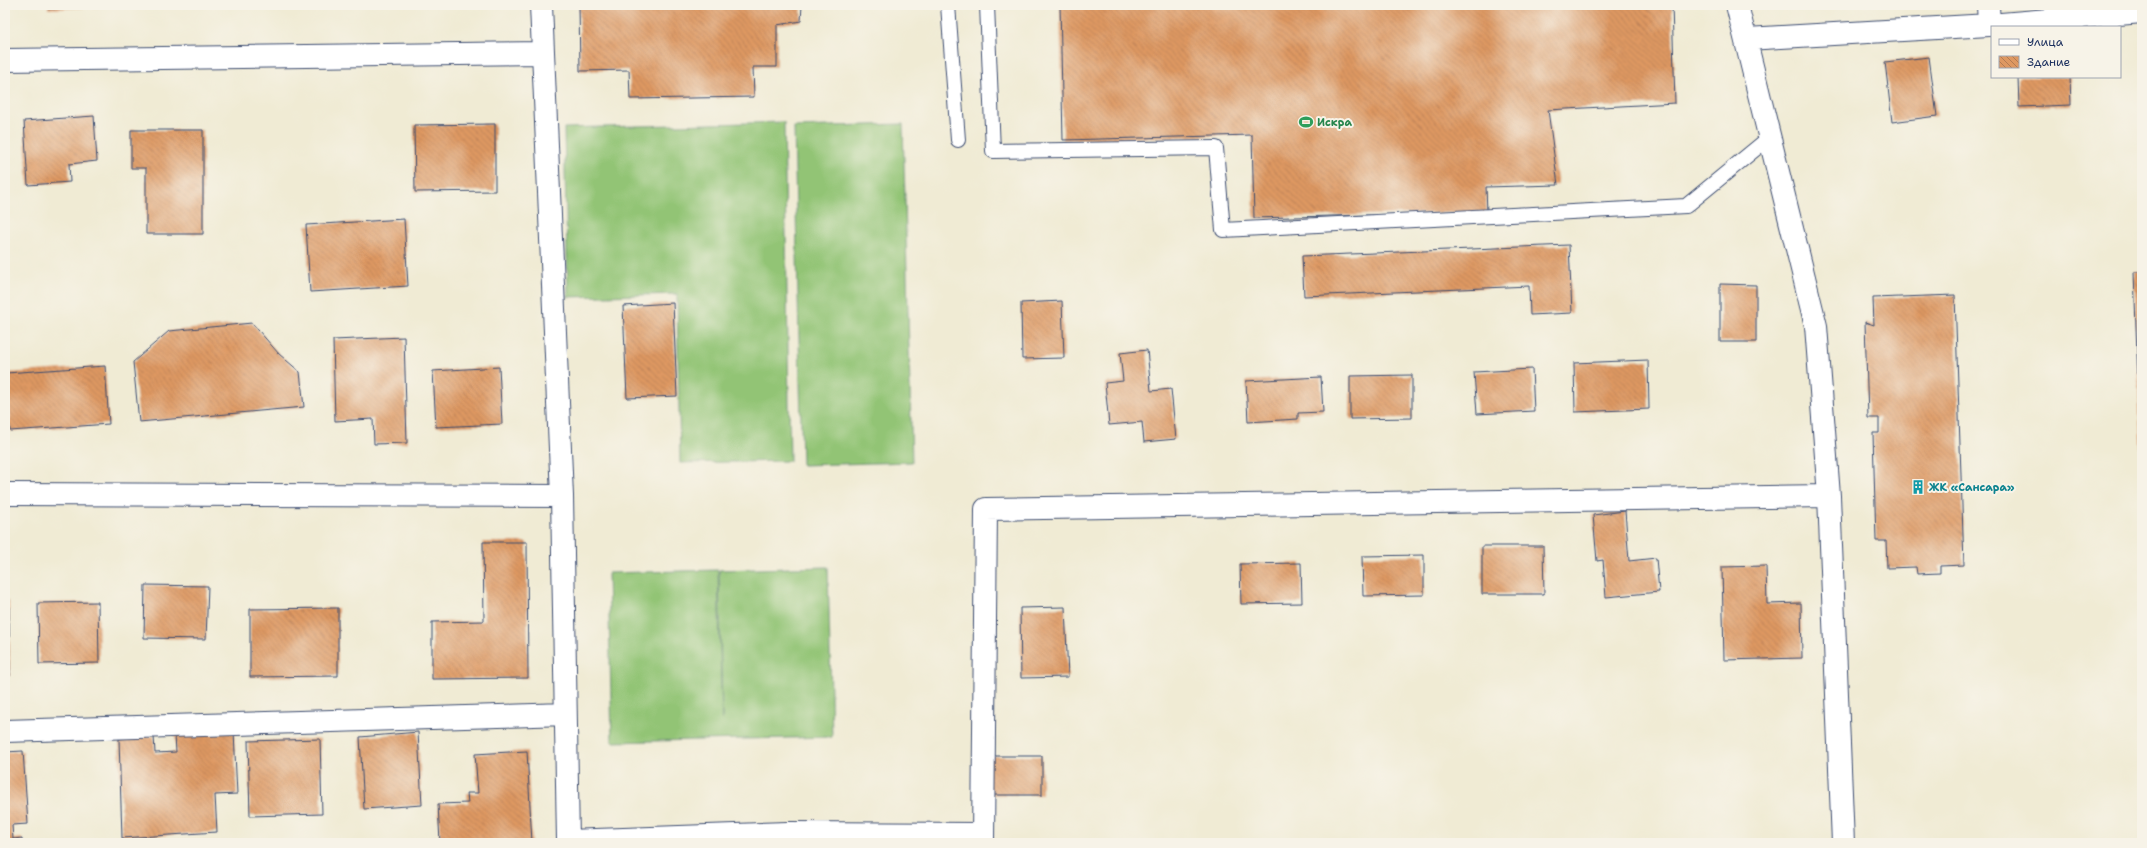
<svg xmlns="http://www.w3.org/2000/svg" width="2147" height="848" viewBox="0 0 2147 848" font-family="'Shantell Sans',sans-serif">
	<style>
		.pitch { fill: #92c475; stroke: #567a6a }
		.building { fill: url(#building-back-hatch) }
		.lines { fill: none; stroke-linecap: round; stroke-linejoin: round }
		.service-casing { stroke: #3b4b70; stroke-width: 16 }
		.minor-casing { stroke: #3b4b70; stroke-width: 24 }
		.service { stroke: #fff; stroke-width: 14 }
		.minor { stroke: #fff; stroke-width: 22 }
		.labels { text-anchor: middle; stroke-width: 4; stroke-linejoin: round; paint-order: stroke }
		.leisure-label { font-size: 11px; font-weight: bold; fill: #27864d; stroke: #f7f3e8; text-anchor: start }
		.culture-label { font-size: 11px; font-weight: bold; fill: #0d838f; stroke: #f7f3e8; text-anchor: start }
	</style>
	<defs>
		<pattern id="building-back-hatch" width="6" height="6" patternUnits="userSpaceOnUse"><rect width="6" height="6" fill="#de9862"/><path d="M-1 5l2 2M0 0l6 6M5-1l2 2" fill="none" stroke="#b37c54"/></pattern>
	</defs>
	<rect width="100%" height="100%" fill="#f7f3e8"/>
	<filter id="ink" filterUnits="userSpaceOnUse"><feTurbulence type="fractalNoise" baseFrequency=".025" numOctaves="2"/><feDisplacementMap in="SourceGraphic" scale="8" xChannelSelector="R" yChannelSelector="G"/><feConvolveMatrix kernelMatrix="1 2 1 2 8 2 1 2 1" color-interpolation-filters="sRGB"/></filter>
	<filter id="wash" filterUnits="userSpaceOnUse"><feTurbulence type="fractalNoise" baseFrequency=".012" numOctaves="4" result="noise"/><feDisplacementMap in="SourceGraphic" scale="16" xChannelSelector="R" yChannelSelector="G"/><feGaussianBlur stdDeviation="0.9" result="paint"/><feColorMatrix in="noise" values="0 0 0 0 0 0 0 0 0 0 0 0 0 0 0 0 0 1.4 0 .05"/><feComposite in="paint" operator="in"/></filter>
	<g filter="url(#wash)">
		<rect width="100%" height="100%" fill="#f0ebd4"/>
		<path class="pitch" d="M784 122 790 461 680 463 677 294 568 297 564 128Z
			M903 124 912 462 802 465 794 127Z
			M828 567 832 737 612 742 608 573 718 570 722 720 719 570Z"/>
		<g id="blocks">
			<path class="building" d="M48 5H106V7L48 9Z
				M579 5H802L801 21 777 25V67H753L754 97 630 99 629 70 580 71Z
				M1060 5H1672L1675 103 1548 110 1558 185 1486 187 1487 212 1254 218 1252 135 1063 140Z
				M1929 57 1937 116 1892 122 1885 62Z
				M2018 77H2070L2071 105 2019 107Z
				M94 116 97 161 69 164 70 182 28 185 24 121Z
				M495 124V191L415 192 414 125Z
				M131 130H203V234H146V168H131Z
				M404 219 408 286 310 292 306 225Z
				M1569 245 1572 313 1530 315 1529 286 1304 296 1302 256Z
				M2134 272H2142V465H2141Z
				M1720 284 1756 285V342H1720Z
				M1955 295 1964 565 1940 566V573L1917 574 1916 567 1887 568 1886 541H1876L1873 433H1879V418H1868L1865 322 1874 325 1873 298Z
				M1062 301 1064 358 1022 359 1021 303Z
				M673 303 677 396 627 398 623 306Z
				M252 323 279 354 300 372 304 407 139 422 133 362 169 331Z
				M404 337 407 443 374 444 373 419 335 421 333 340Z
				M1147 350 1151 391 1171 389 1176 439 1144 442 1142 422 1109 425 1105 383 1123 381 1120 353Z
				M1648 360 1649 409 1575 412 1574 363Z
				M105 366 109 424 10 431 6 373Z
				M499 367 502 424 436 427 433 371Z
				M1532 369 1534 411 1477 414 1474 372Z
				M1412 375V418L1350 419V376Z
				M1321 377 1323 412 1298 413V419L1248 422 1246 381Z
				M1625 511 1629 561 1656 558 1659 592 1606 597 1603 560 1597 561 1593 515Z
				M483 542H527L528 678 432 679V622L484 621Z
				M1482 546H1543L1544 594H1482Z
				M1424 555V595L1363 596 1362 556Z
				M1301 563 1302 603 1241 604 1240 564Z
				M1766 566 1767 604 1801 603 1802 658 1724 660 1722 567Z
				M145 585 208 586 206 639 144 638Z
				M5 601H9L10 676H5Z
				M98 602 99 663 39 664 38 603Z
				M1065 607 1068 677 1021 678 1020 608Z
				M338 608V676L250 677V609Z
				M234 732 237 794 215 795 217 832 122 838 119 739 154 736 155 753 176 752 175 735Z
				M418 732 422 805 364 809 360 737Z
				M320 739 322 814 250 816 248 741Z
				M23 751 28 824 12 825 13 839 22 838V843H5V752Z
				M527 751 532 843H440L438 804 468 803 467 793H478L475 754Z
				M988 756H1042V795H988Z"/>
		</g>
	</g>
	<g filter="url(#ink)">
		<use href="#blocks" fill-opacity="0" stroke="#3b4b70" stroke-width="1"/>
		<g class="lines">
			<defs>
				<path id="service" d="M948 5 958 140
					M987 5 993 151 1216 148 1223 230 1686 206 1770 137"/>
				<path id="minor" d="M541 5 562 496 568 841 788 833 983 834
					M1737 5 1816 326 1829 496 1843 843
					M1988 5 1989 25
					M1747 39 1989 25 2142 12
					M5 60 543 53
					M5 494 562 496
					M5 731 565 714
					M983 843 986 509 1829 496"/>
			</defs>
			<use href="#service" class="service-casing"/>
			<use href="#minor" class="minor-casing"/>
			<use href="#service" class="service"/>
			<use href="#minor" class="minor"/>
		</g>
	</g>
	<defs>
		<symbol id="stadium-bare" viewBox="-9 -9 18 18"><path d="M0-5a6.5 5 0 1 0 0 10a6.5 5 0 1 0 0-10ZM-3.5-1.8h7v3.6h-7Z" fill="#2e9e5b" stroke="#f7f3e8" stroke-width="2.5" paint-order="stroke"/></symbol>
		<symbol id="building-bare" viewBox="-9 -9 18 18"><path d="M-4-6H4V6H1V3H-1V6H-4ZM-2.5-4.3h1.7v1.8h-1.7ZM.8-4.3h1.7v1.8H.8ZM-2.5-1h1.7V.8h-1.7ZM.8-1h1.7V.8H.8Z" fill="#0f9aa8" stroke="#f7f3e8" stroke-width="2.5" paint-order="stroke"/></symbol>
	</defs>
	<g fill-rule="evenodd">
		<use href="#stadium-bare" x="1296" y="112" width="20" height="20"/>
		<use href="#building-bare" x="1908" y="477" width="20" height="20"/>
	</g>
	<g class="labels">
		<g class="leisure-label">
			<text x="1317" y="126">Искра</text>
		</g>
		<g class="culture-label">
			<text x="1929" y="491">ЖК «Сансара»</text>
		</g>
	</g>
	<rect width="2147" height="848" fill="none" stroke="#f7f3e8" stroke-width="20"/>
	<rect x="1991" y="26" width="130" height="52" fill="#f7f3e8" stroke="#9fa5b1"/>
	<rect x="1999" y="39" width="20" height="6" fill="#ffffff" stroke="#9fa5b1"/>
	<text x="2027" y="46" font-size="12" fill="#1b2f5e">Улица</text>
	<rect x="1999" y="56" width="20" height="12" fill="url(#building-back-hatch)" stroke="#9fa5b1"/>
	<text x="2027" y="66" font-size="12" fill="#1b2f5e">Здание</text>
</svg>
